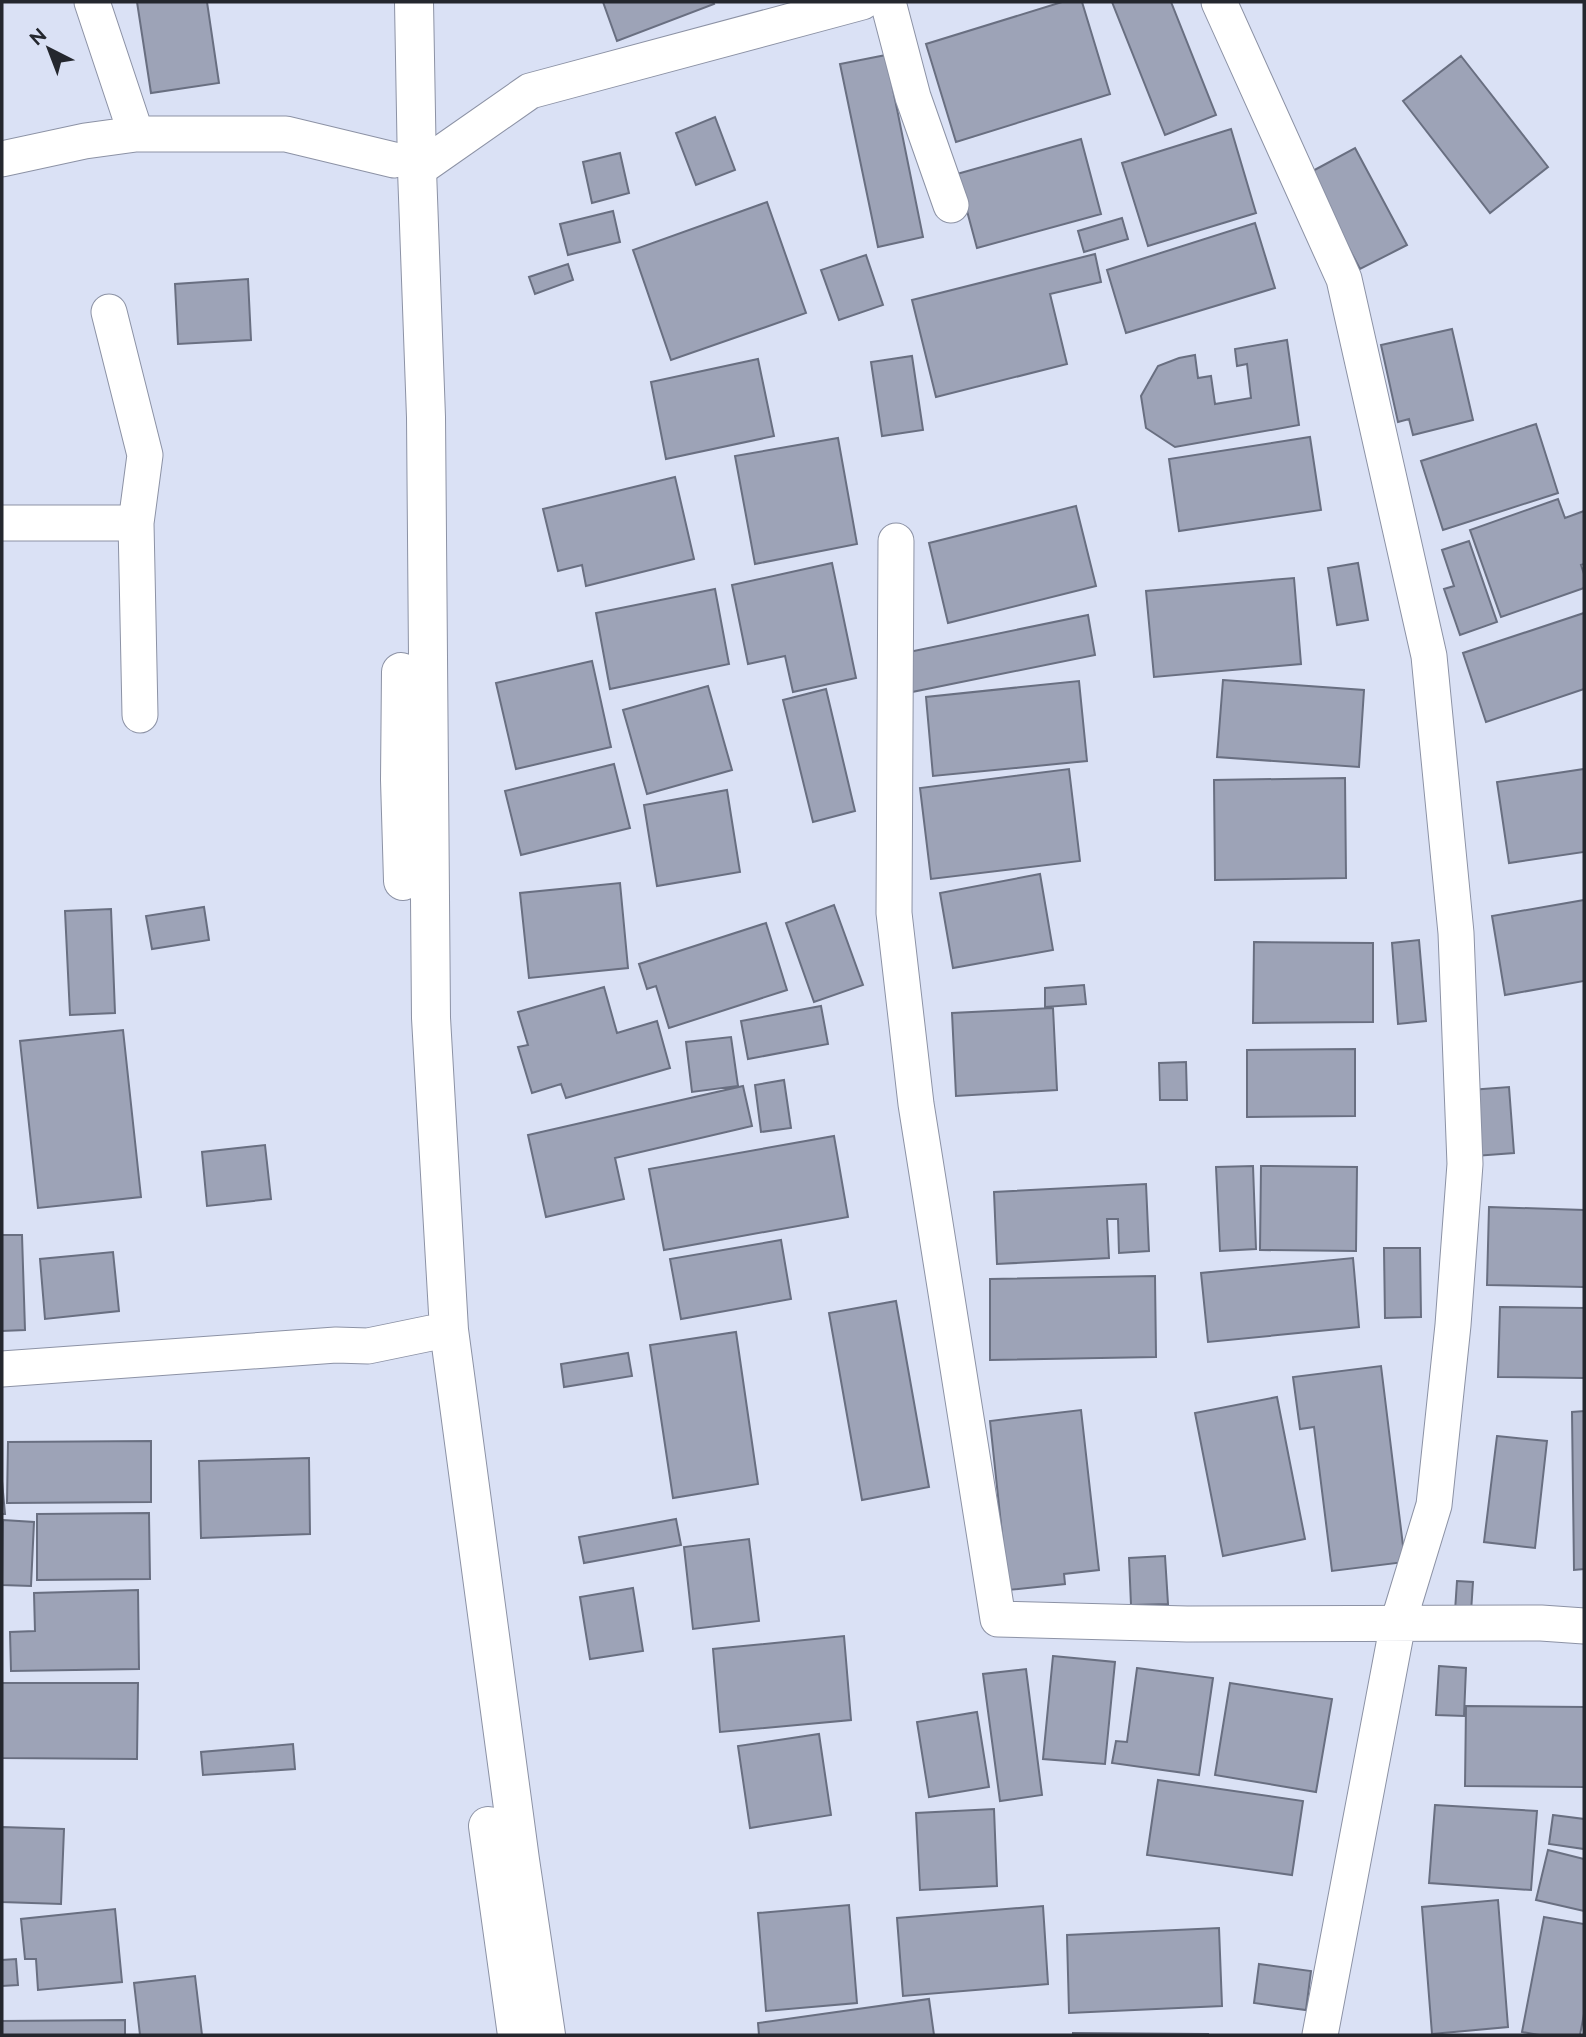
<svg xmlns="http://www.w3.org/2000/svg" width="1586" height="2037" viewBox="0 0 1586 2037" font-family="Raleway,sans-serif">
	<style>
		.building { fill: #9da3b7; stroke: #696f81; stroke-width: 2 }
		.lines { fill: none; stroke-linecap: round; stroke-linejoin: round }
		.minor-casing { stroke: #8c92a5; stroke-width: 37 }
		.primary-casing { stroke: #8c92a5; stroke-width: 40 }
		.minor { stroke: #fff; stroke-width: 35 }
		.primary { stroke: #fff; stroke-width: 38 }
	</style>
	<rect width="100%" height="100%" fill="#dae1f5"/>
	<path class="building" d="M137 2H207L219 83 151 93Z
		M603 2H713L714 4 617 41Z
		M1062 2H1082L1110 94 956 142 926 44Z
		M1112 2H1171L1216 115 1165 135Z
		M886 55 923 237 878 247 840 64Z
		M1461 56 1548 167 1490 213 1403 101Z
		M715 117 735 170 696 185 676 133Z
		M1231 129 1256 213 1148 246 1122 163Z
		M1081 139 1101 214 977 248 957 174Z
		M1355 148 1407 245 1360 269 1309 173Z
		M620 153 629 193 592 203 583 162Z
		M767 202 806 313 671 360 633 250Z
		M613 211 620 242 568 255 560 224Z
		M1122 218 1128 239 1084 252 1078 231Z
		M1255 223 1275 288 1126 333 1107 270Z
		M1095 254 1101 282 1050 294 1067 364 936 397 912 300Z
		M866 255 883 305 839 320 821 270Z
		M568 264 573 280 535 294 529 277Z
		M248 279 251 340 178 344 175 284Z
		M1452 329 1473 420 1413 435 1409 419 1398 422 1381 345Z
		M1287 340 1299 425 1175 447 1146 428 1141 396 1158 366 1179 358 1195 355 1198 378 1211 376 1215 404 1251 398 1247 364 1237 366 1235 349Z
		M912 356 923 430 882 436 871 362Z
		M758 359 774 436 666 459 651 382Z
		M1536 424 1558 493 1443 530 1421 461Z
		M1310 437 1321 510 1179 531 1169 459Z
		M838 438 857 544 755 564 735 456Z
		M675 477 694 559 586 586 582 565 558 571 543 509Z
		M1558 499 1565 518 1584 511V564L1581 565 1584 574V588L1501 617 1470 530Z
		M1076 506 1096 586 948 623 929 543Z
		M1469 541 1497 622 1460 635 1444 589 1454 586 1442 550Z
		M832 563 856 678 793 692 785 656 748 664 732 585Z
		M1358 563 1368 620 1337 625 1328 568Z
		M1294 578 1301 664 1154 677 1146 591Z
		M715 589 729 664 610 689 596 613Z
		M1584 613V689L1486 722 1463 653Z
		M1088 615 1095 655 912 692 904 653Z
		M592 661 611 747 516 769 496 683Z
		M1223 680 1364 690 1359 767 1217 757Z
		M1079 681 1087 761 933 776 926 697Z
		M708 686 732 770 647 794 623 710Z
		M826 689 855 811 813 822 783 700Z
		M614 764 630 828 521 855 505 791Z
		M1069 769 1080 861 931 879 920 788Z
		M1584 769V852L1509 863 1497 782Z
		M1345 778 1346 878 1215 880 1214 780Z
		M727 790 740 872 657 886 644 805Z
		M1040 874 1053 950 953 968 940 893Z
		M620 883 628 968 529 978 520 893Z
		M1584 900V981L1505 995 1492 916Z
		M834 905 863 985 814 1002 786 923Z
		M204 907 209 940 152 949 146 916Z
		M111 909 115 1013 70 1015 65 911Z
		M766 923 787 990 669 1028 656 986 647 989 639 964Z
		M1419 940 1426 1021 1398 1024 1392 943Z
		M1254 942 1373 943V1022L1253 1023Z
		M1084 985 1086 1004 1045 1007V988Z
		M604 987 617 1033 657 1021 670 1068 566 1098 561 1084 532 1093 518 1047 528 1045 518 1012Z
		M821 1006 828 1044 748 1059 741 1021Z
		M1053 1008 1057 1090 956 1096 952 1013Z
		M123 1030 141 1197 38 1208 20 1041Z
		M731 1037 738 1086 692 1092 686 1042Z
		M1355 1049V1116L1247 1117V1050Z
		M1186 1062 1187 1100H1160L1159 1063Z
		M784 1080 791 1128 761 1132 755 1085Z
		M743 1086 752 1126 615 1158 624 1199 546 1217 528 1135Z
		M1509 1087 1514 1153 1475 1156 1470 1090Z
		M834 1136 848 1217 664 1250 649 1169Z
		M265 1145 271 1199 207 1206 202 1152Z
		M1253 1166 1256 1249 1220 1251 1216 1167Z
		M1261 1166 1357 1167 1356 1251 1260 1250Z
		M1146 1184 1149 1251 1119 1253 1118 1219H1107L1109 1258 997 1264 994 1192Z
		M1489 1207 1584 1210V1287L1487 1285Z
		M2 1235H22L25 1330 2 1331Z
		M781 1240 791 1299 681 1319 670 1259Z
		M1384 1248H1420L1421 1317 1385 1318Z
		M113 1252 119 1311 45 1319 40 1259Z
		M1353 1258 1359 1327 1208 1342 1201 1273Z
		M1155 1276 1156 1357 990 1360V1279Z
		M896 1301 929 1487 862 1500 829 1313Z
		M1500 1307 1584 1308V1378L1498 1377Z
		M736 1332 758 1484 673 1498 650 1345Z
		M628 1353 632 1376 564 1387 561 1364Z
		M1381 1366 1405 1562 1332 1571 1314 1427 1300 1429 1293 1377Z
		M1277 1397 1305 1539 1223 1556 1195 1413Z
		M1081 1410 1099 1570 1064 1574 1065 1584 1008 1590 990 1421Z
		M1584 1411V1569L1574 1570 1572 1412Z
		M1497 1436 1547 1441 1535 1548 1484 1542Z
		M151 1441V1502L7 1503 8 1442Z
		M309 1458 310 1534 201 1538 199 1461Z
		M2 1481 5 1514H2Z
		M149 1513 150 1579 37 1580V1514Z
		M676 1519 681 1545 584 1563 579 1537Z
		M3 1520 34 1522 31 1586 2 1585Z
		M749 1539 759 1621 693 1629 684 1547Z
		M1165 1556 1168 1604 1131 1605 1129 1558Z
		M1457 1581 1473 1582 1471 1612 1455 1611Z
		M633 1588 643 1651 590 1659 580 1597Z
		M138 1590 139 1669 11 1671 10 1632 35 1631 34 1593Z
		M844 1636 851 1720 720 1732 713 1649Z
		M1053 1656 1115 1662 1105 1764 1043 1759Z
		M1439 1666 1466 1668 1464 1716 1436 1715Z
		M1137 1668 1213 1678 1199 1775 1112 1763 1116 1741 1127 1742Z
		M1026 1669 1042 1795 1000 1801 983 1674Z
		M2 1683H138L137 1759 2 1758Z
		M1230 1683 1332 1699 1316 1792 1215 1775Z
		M1466 1706 1584 1707V1787L1465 1786Z
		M977 1712 989 1787 929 1797 917 1722Z
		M819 1734 831 1815 750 1828 738 1746Z
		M293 1744 295 1769 203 1775 201 1752Z
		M1158 1780 1303 1801 1292 1875 1147 1855Z
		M1435 1805 1537 1811 1531 1890 1429 1883Z
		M994 1809 997 1886 920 1890 916 1813Z
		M1553 1815 1584 1819V1849L1549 1844Z
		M2 1827 64 1829 61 1904 2 1902Z
		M1548 1850 1584 1859V1911L1536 1900Z
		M1498 1900 1508 2027 1432 2034 1422 1907Z
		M849 1905 857 2003 766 2011 758 1913Z
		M1043 1906 1048 1984 903 1996 897 1918Z
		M115 1909 122 1982 38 1990 36 1959H25L21 1919Z
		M1544 1917 1584 1924V2014L1580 2035H1539L1522 2032Z
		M1219 1928 1222 2006 1069 2013 1067 1935Z
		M16 1959 18 1985 2 1986V1960Z
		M1259 1964 1311 1971 1306 2010 1254 2003Z
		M195 1976 202 2035H140L134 1983Z
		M929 1999 934 2035H759L758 2023Z
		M125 2020V2035H2V2021Z
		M1073 2033 1208 2034V2035H1073Z"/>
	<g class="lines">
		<defs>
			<path id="minor" d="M92 2 136 134
				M888 2 913 97 951 205
				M1219 2 1344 279 1429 656 1456 933 1465 1164 1453 1325 1434 1505 1398 1623 1320 2035
				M2 159 85 141 136 134H286L394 160
				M417 170 530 91 862 2
				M109 312 145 455 136 523 140 715
				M2 523H136
				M896 541 894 913 916 1104 998 1619 1187 1624 1541 1623 1584 1626
				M2 1369 336 1345 368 1346 431 1333"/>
			<path id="primary" d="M414 2 417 170 426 417 431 1018 449 1330 520 1860 546 2035
				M401 672 400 780 403 881
				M488 1826 517 2035"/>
		</defs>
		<use href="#minor" class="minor-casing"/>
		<use href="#primary" class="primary-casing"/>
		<use href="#minor" class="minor"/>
		<use href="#primary" class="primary"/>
	</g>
	<rect width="1586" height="2037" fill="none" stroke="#24272e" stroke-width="7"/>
	<g transform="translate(49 49) rotate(318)" stroke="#dae1f5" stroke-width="5" paint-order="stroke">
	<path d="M0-5L12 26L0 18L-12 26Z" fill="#24272e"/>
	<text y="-10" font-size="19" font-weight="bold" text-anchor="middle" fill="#24272e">N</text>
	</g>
</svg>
